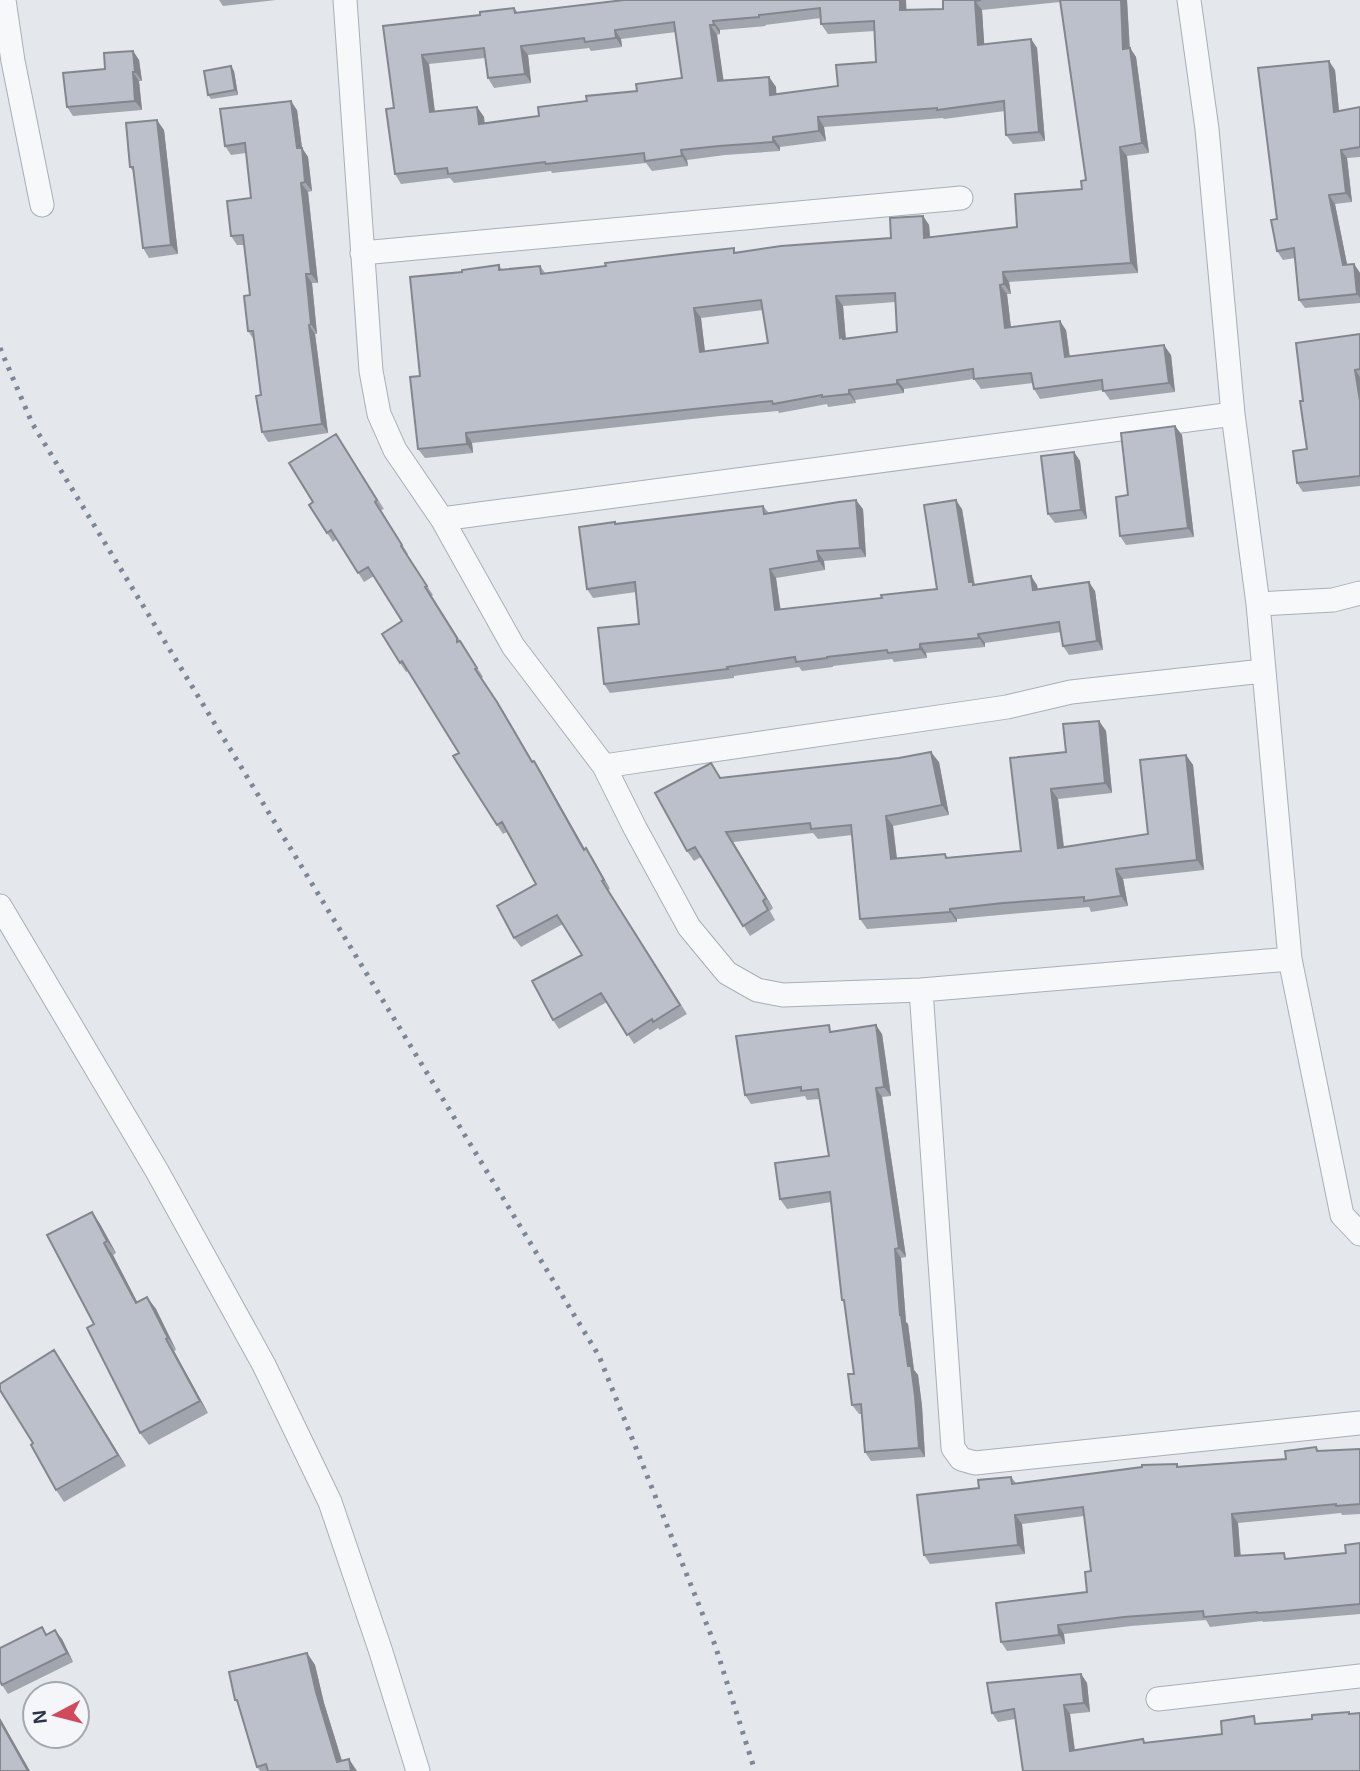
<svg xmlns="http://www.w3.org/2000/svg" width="1360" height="1771" viewBox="0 0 1360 1771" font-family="Helvetica,sans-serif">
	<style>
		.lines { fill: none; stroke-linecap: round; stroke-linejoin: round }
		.minor-casing { stroke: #a9aeb7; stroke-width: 25 }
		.minor { stroke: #f7f8fa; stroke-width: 23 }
		.rail { stroke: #7d8696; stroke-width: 5; stroke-dasharray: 3.5 7; stroke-linecap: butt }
		.wall { fill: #a1a5ae; fill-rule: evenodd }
		.shaded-wall { fill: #83868d }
		.building { fill: #bbc0ca; stroke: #83868d; stroke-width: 2; fill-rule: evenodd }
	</style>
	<rect width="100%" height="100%" fill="#e4e7ec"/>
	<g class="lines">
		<defs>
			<path id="minor" d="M4 0 13 61 42 205
				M345 0 371 371 379 414 395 450 442 519 513 646 604 766 635 828 689 927 727 973 757 990 783 995 921 990 1290 959
				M1189 0 1207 129 1233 414 1258 604 1290 959 1342 1215 1360 1234
				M362 253 961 198
				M442 519 1233 414
				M1258 604 1333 600 1360 593
				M604 766 1007 707 1071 692 1263 671
				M0 906 157 1171 264 1365 330 1502 380 1649 418 1771
				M921 990 953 1448 961 1459 975 1463 1360 1423
				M1158 1699 1360 1676"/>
		</defs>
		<use href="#minor" class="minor-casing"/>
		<use href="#minor" class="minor"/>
		<path class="rail" d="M0 348 32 423 599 1356 715 1645 755 1771"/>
	</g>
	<path class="wall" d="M219 0H276L223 6Z
		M624 0H906V10L943 9V0H1127L1130 48 1136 57 1149 153 1127 156 1138 273 1009 282 1011 294H1007L1011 327 1066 330 1070 357 1171 355 1175 392 1110 400 1103 390 1040 399 1034 389 1033 383 981 389 974 379 904 389V393L855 400 856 403 828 407 827 404 779 413 778 411 720 416 472 443 473 453 425 458 418 449 420 376 462 272 499 265 502 270 540 266 546 274 737 252 891 238 923 216 929 225 930 237 1017 227 1082 189 1086 180 1060 2 982 10 984 45 1031 39 1037 48 1045 141 1013 144 1006 135 1005 111 944 119 943 118 824 127 826 141 780 147V151L725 155 687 160 688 166 652 171 646 163 552 173 551 171 454 183 450 178 401 184 395 174 394 108 383 26 480 15 514 8 518 13ZM821 18V24L828 34 875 31 876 62 838 86 776 94V87L769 77 723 80 717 35 720 34V30L766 26 765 25ZM676 32 682 78 637 91 587 101 539 116 484 123V117L477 107 435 112 429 64 485 58 488 78 494 88 531 83 528 55 589 48 591 51 622 47 621 39ZM895 302 897 332 846 339 843 306ZM763 310 768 343 705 351 701 318Z
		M133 51 139 60 142 81H139L142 110 73 116 67 107 105 69Z
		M1335 70 1339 111 1360 107V157L1347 158 1352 202 1335 204 1347 264H1354L1360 273V303L1305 308 1299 300 1295 258 1283 260 1277 251V219Z
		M234 71 238 95 211 99 208 95Z
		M297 110 302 148 308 157 312 191 308 192 318 283H312L317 334H315L328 433 268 442 262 432 261 395 254 340 248 331 250 295 244 245H237L231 236 251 198 246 153 231 155 225 146Z
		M164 130 178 254 149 258 143 248 133 171 130 167Z
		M1360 334V486L1303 492 1297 483 1307 449 1303 401Z
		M1175 426 1182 435 1194 537 1126 545 1120 536Z
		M336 434 384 509 381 510 408 554 407 555 433 595 432 596 483 677 481 678 503 711 533 762 534 761 540 770 585 849 592 857 610 889 608 890 687 1014 660 1030 658 1028 634 1044 607 1002 559 1029 553 1020 582 955 563 924 521 947 514 938 536 884 507 832 503 834 497 825 459 753 408 671 406 672 400 663 402 621 374 576 364 582 337 539 333 542 309 505 313 502Z
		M1074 452 1080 461 1087 519 1055 523 1048 514Z
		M763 506 769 513 863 509 866 557 824 561 825 570 776 578 780 610 882 598 937 589 962 509 975 585H1037L1038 590 1095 591 1103 650 1069 655 1063 646 1061 632 985 643V647L926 653 927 658 894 662 892 659 833 666V667L802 671 799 667 734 676V678L610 693 604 684 639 624 636 592 593 598 587 589 615 522 616 524Z
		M1099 721 1106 731 1112 793 1058 799 1064 847 1148 834 1186 755 1193 765 1204 870 1123 879 1128 906 1091 912 1089 907 1010 914 957 919V922L867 929 860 919 852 835 818 839 813 833 733 842 773 908 770 911 775 920 750 936 701 857 694 861 687 851 718 773 721 778 939 762 949 815 893 826 897 858 945 854 948 858 1021 851 1066 752Z
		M833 1031 882 1034 891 1096 882 1097 906 1257 901 1258 906 1322 908 1324 914 1370 918 1375 922 1406 925 1457 871 1461 865 1452 862 1414H859L852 1405 854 1374 844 1303 842 1300 831 1202 787 1209 780 1199 829 1156 819 1099 807 1100 805 1096 751 1104 745 1095Z
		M92 1212 100 1224 116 1253 113 1255 137 1302 147 1297 156 1309 176 1350 174 1351 208 1413 149 1445 140 1433 94 1324Z
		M54 1350 126 1466 64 1502 56 1490 33 1443Z
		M1316 1447 1319 1451 1360 1449V1514L1342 1515 1341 1513 1238 1523 1241 1556 1288 1559 1346 1553 1360 1543V1614L1290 1620 1263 1622 1262 1621 1210 1627 1206 1620 1131 1626 1064 1634 1065 1644 1007 1651 1001 1642 1087 1592 1091 1571 1084 1516 1022 1524 1025 1554 930 1564 924 1555 979 1488 1011 1477 1016 1483 1177 1464 1179 1466 1286 1459Z
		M48 1634 62 1639 73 1662 8 1694 2 1685Z
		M307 1653 315 1665 324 1703 342 1761 357 1771H260L257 1767 239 1705 235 1700Z
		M1081 1674 1087 1683 1090 1712 1070 1714 1075 1750 1143 1739 1146 1743 1222 1734 1259 1723 1312 1719 1349 1712 1350 1714 1023 1771 1015 1719 998 1722 992 1713Z"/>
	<path class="shaded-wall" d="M900 0H906L907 20 900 10Z
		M1121 0H1127L1130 58 1123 49Z
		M975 1 982 10 985 55 978 45Z
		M713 21 720 30V34L714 25Z
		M710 25 717 35 725 90 718 81Z
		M615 30 621 39 622 47 616 38Z
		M1031 39 1037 48 1045 141 1039 132Z
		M521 46 528 55 531 83 525 74Z
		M1130 48 1136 57 1149 153 1142 143Z
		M133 51 139 60 142 81 135 72Z
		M422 55 429 64 436 122 430 112Z
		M1329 61 1335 70 1340 121 1334 112Z
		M231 66 234 71 238 95 235 90Z
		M133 72 139 81 142 110 135 101Z
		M769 77 776 87 777 104 770 95Z
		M291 101 297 110 302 148 308 157 312 191 305 182 297 148Z
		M477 107 484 117 486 133 479 124Z
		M818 117 824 127 826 141 819 131Z
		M157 120 164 130 178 254 171 245Z
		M773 137 780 147V151L773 142Z
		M1120 147 1127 156 1138 273 1131 263Z
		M681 150 687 160 688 166 682 156Z
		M1341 150 1347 158 1352 202 1346 193Z
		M301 183 308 192 318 283 311 274Z
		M1329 195 1335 204 1349 274 1343 265Z
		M923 216 929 225 931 247 924 238Z
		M1354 264 1360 273V298L1357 294Z
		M1003 272 1009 282 1011 294 1004 284Z
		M306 274 312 283 317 334 311 324Z
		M1000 285 1007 294 1012 338 1005 328Z
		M836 296 843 306 846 342 840 338Z
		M694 308 701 318 706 361 700 352Z
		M1060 321 1066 330 1071 367 1065 357Z
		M309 325 315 334 328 433 322 424Z
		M1164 345 1171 355 1175 392 1169 383Z
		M1355 370 1360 377V401Z
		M897 380 904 389V393L897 384Z
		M849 390 855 400 856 403 849 394Z
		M1175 426 1182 435 1194 537 1188 528Z
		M466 433 472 443 473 453 467 444Z
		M1074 452 1080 461 1087 519 1081 510Z
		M856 500 863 509 866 557 860 548Z
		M956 500 962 509 974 583 979 591 969 582Z
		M817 551 824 561 825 570 819 561Z
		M770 569 776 578 782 619 775 610Z
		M1031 576 1037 585 1039 599 1033 590Z
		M1089 582 1095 591 1103 650 1097 641Z
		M978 634 985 643V647L979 638Z
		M920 644 926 653 927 658 920 649Z
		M475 669 503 711 538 771 532 762Z
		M1099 721 1106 731 1112 793 1105 783Z
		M931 752 939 762 949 815 942 805Z
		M1186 755 1193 765 1204 870 1197 860Z
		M534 761 540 770 590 859 584 850Z
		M1051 789 1058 799 1065 858 1058 848Z
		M886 816 893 826 898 869 891 859Z
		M726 832 733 842 773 908 766 898Z
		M586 848 592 857 610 889 604 880Z
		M1116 869 1123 879 1128 906 1121 896Z
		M950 909 957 919V922L950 912Z
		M876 1025 882 1034 891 1096 884 1087Z
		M876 1088 882 1097 906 1257 899 1248Z
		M92 1212 100 1224 116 1253 107 1241Z
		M104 1243 113 1255 144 1315 136 1303Z
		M895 1249 901 1258 906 1322 908 1324 914 1370 918 1375 922 1406 925 1457 919 1448 908 1366 900 1315Z
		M147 1297 156 1309 176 1350 168 1338Z
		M166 1339 174 1351 208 1413 200 1401Z
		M54 1350 62 1362 126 1466 118 1455Z
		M1232 1514 1238 1523 1241 1565 1235 1556Z
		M1015 1515 1022 1524 1025 1554 1018 1545Z
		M1058 1625 1064 1634 1065 1644 1059 1635Z
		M55 1630 62 1639 73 1662 67 1653Z
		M307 1653 315 1665 324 1703 345 1771 337 1762 316 1692Z
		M1081 1674 1087 1683 1090 1712 1084 1703Z
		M1064 1705 1070 1714 1076 1760 1070 1751Z
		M0 1718 30 1771H28L0 1721Z
		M349 1759 357 1771H351Z"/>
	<path class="building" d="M624 0H900V10L943 9V0H981L975 1 978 45 1031 39 1039 132 1006 135 1004 101 937 110V108L818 117 819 131 773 137V142L719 146 681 150 682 156 645 161 644 153 546 164 545 162 448 174 447 168 395 174 386 109 394 108 383 26 480 15V12L514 8 515 13ZM820 8 821 24 874 21 876 62 836 65 838 86 770 95 769 77 718 81 710 25H714L713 21 759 17V15ZM674 22 682 78 636 84 637 91 586 96 587 101 538 107 539 116 479 124 477 107 430 112 422 55 484 48 488 78 525 74 521 46 584 38 585 42 616 38 615 30Z
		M1060 0H1121L1123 49 1130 48 1142 143 1120 147 1131 263 1003 272 1004 284 1000 285 1005 328 1060 321 1065 357 1164 345 1169 383 1103 391 1102 380 1034 389 1031 373 974 379 973 369 897 380V384L849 390V394L822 397V395L773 404 772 401 713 407 466 433 467 444 418 449 410 377 420 376 410 277 462 272V270L499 265V270L540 266 541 274 606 266 605 263 688 253 734 248V253L781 246 891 238 890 218 923 216 924 238 1017 227 1015 194 1082 189 1081 181 1086 180ZM895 293 897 332 843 339V337L840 338 836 296ZM761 300 768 343 700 352 694 308Z
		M133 51 135 72H133L135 101 67 107 63 73 105 69 104 53Z
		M1329 61 1334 112 1360 107V147L1341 150 1346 193 1329 195 1343 265 1354 264 1357 294 1299 300 1294 248 1277 251 1271 220 1277 219 1258 68Z
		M231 66 235 90 208 95 204 71Z
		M291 101 297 148H302L305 182 301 183 311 274H306L311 324 309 325 322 424 262 432 256 396 261 395 253 331H248L244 296 250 295 243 235 231 236 227 201 251 198 245 143 225 146 220 109Z
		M157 120 171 245 143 248 133 167H130L126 123Z
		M1360 334V369L1355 370 1360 401V476L1297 483 1293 451 1307 449 1300 401H1303L1296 343Z
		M1175 426 1188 528 1120 536 1116 497 1128 495 1121 433Z
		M336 434 377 500 375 502 402 545 401 546 427 586 425 587 457 638V642L460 641 477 668 475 669 497 702 532 762 534 761 584 850 586 848 604 880 602 881 680 1005 653 1022 652 1019 627 1035 601 993 553 1020 532 981 582 955 557 915 514 938 497 906 536 884 502 822 497 825 453 756 459 753 402 661 400 663 382 634 402 621 368 567 358 573 331 530 327 533 309 505 313 502 289 463Z
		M1074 452 1081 510 1048 514 1041 456Z
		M856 500 860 548 817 551 819 561 770 569 775 610 882 598 881 595 937 589 924 505 956 500 969 582H973V585L1031 576 1033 590 1089 582 1097 641 1063 646 1059 622 978 634 979 638 920 644V649L888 653 887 650 827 657V658L796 662 795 657 727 667 728 669 604 684 598 628 639 624 635 582 587 589 579 527 615 522V524L763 506 764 514 839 502Z
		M1099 721 1105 783 1051 789 1058 848 1148 834 1140 760 1186 755 1197 860 1116 869 1121 896 1084 901V897L1003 903 950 909V912L860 919 851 825 811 829 810 823 726 832 766 898 763 901 768 910 743 926 695 847 687 851 655 793 711 763 720 778 899 758 931 752 942 805 886 816 891 859 945 854 946 858 1021 851 1010 758 1066 752 1063 724Z
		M829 1025 830 1032 876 1025 884 1087 876 1088 899 1248 895 1249 900 1315H901L908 1366H911L915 1396 919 1448 865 1452 861 1404 852 1405 848 1374H854L844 1300H842L830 1192 780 1199 775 1163 829 1156 818 1089 801 1091V1087L745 1095 736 1036Z
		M92 1212 107 1241 104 1243 136 1303 147 1297 168 1338 166 1339 200 1401 140 1433 87 1328 94 1324 47 1235Z
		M54 1350 118 1455 56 1490 31 1445 33 1443 0 1390V1384Z
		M1316 1447 1317 1451 1360 1449V1504L1336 1506V1504L1232 1514 1235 1556 1284 1553 1285 1559 1346 1553 1345 1545 1360 1543V1604L1284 1611 1257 1613V1612L1204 1617 1203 1611 1124 1617 1058 1625 1059 1635 1001 1642 996 1603 1087 1592 1085 1572 1091 1571 1083 1507 1015 1515 1018 1545 924 1555 917 1495 979 1488 978 1480 1011 1477 1012 1484 1142 1467V1465L1177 1464V1467L1286 1459 1285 1451Z
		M42 1627 46 1635 55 1630 67 1653 2 1685 0 1681V1648Z
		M307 1653 316 1692 337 1762 349 1759 351 1771H268L266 1764 257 1767 237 1700H235L229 1672Z
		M1081 1674 1084 1703 1064 1705 1070 1751 1143 1739 1144 1743 1222 1734 1221 1721 1254 1716 1255 1724 1312 1719V1715L1349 1712V1714L1360 1713V1771H1023L1014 1709 992 1713 987 1683Z
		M0 1721 28 1771H0Z"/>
	<g transform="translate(56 1715) rotate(263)"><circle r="33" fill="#f4f6f9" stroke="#a4a8b1" stroke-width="2"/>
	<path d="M0-5L12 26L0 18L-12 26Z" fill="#d1495b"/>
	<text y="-10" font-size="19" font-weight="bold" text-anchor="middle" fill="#2b3445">N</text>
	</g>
</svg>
